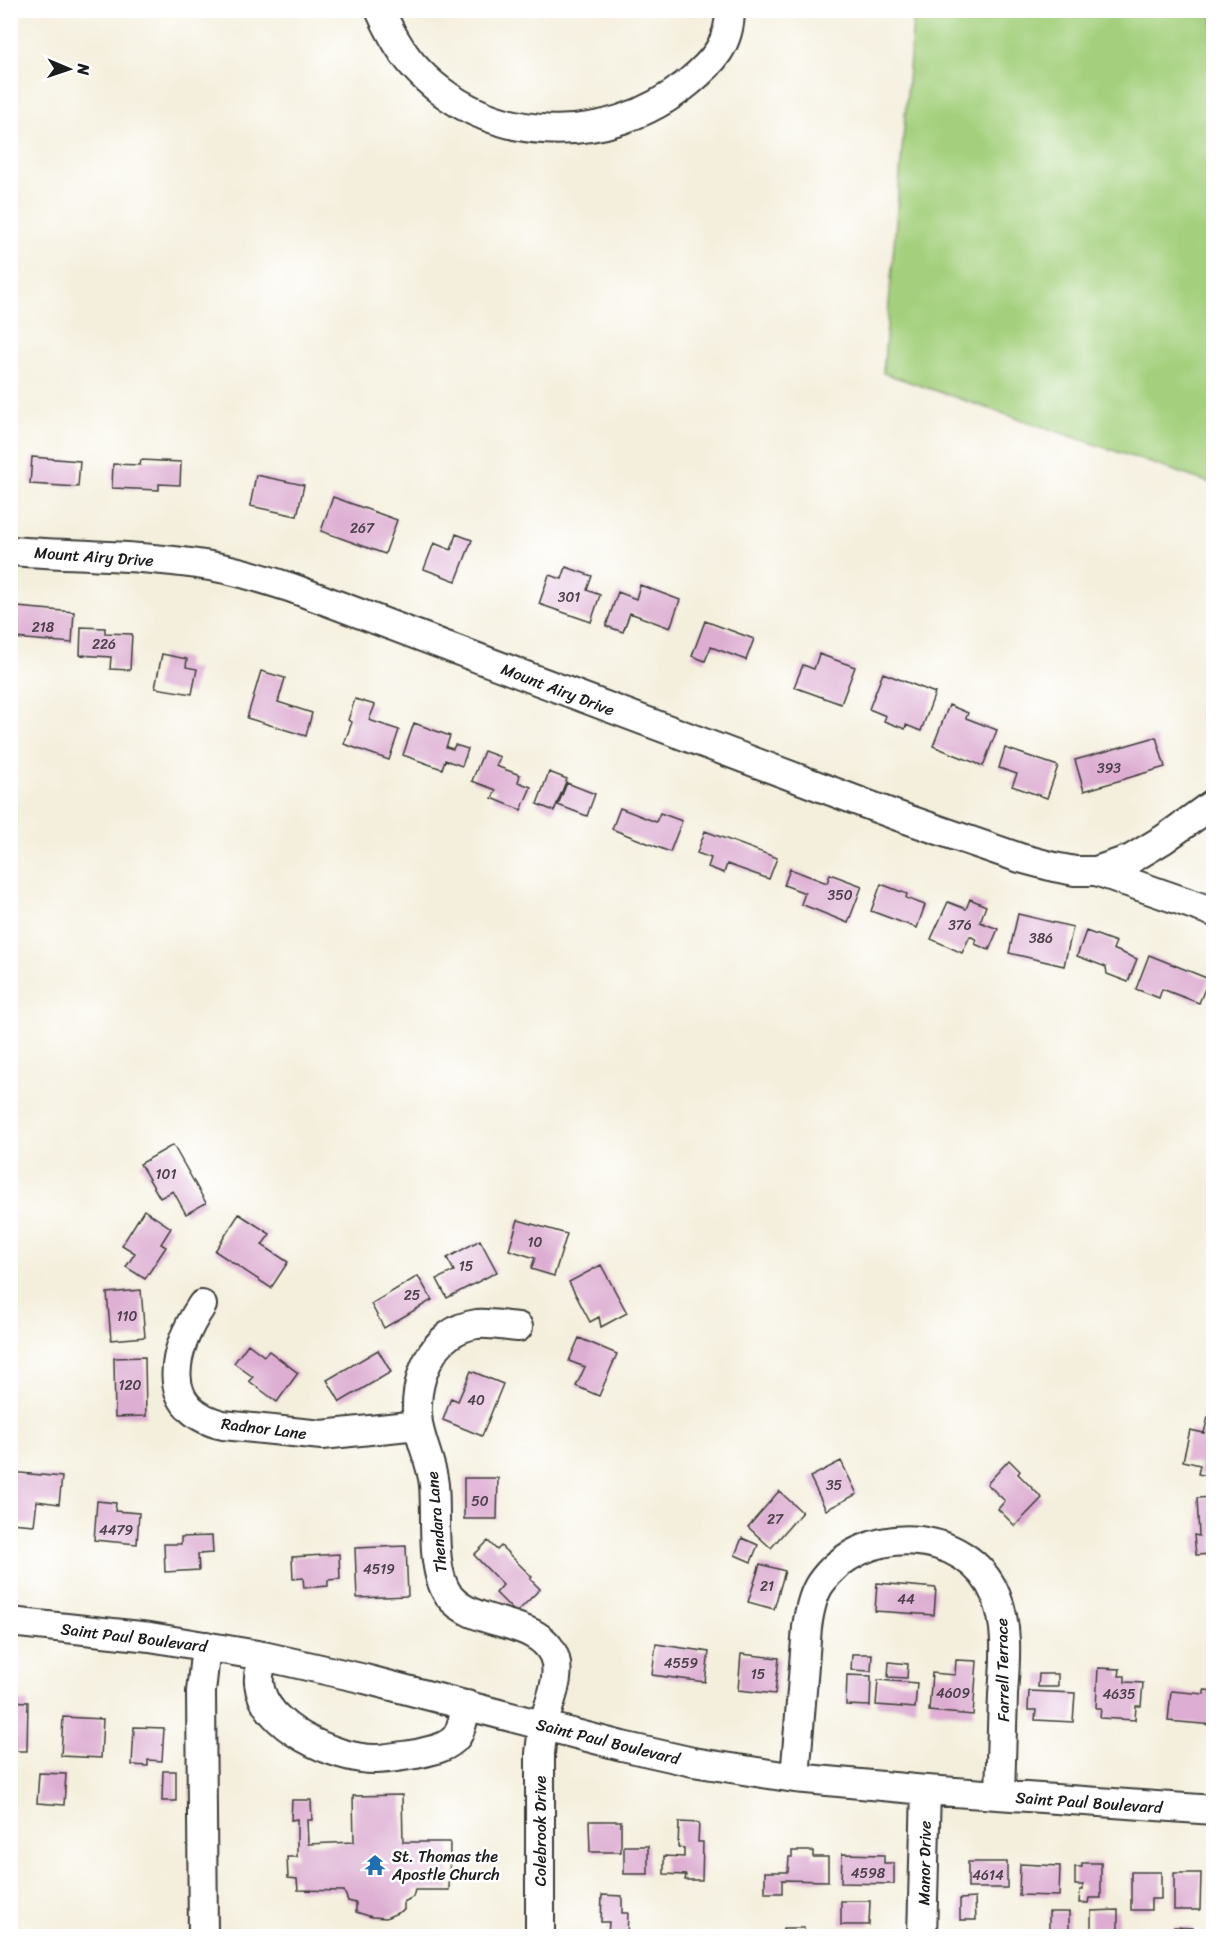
<svg xmlns="http://www.w3.org/2000/svg" width="1224" height="1947" viewBox="0 0 1224 1947" font-family="Sriracha,sans-serif">
	<style>
		.green { fill: #a4d07d; stroke: #60764c; stroke-width: 1.5 }
		.building { fill: #ddadd2 }
		.lines { fill: none; stroke-linecap: round; stroke-linejoin: round }
		.minor-casing { stroke: #3c3c39; stroke-width: 32 }
		.minor { stroke: #fff; stroke-width: 28 }
		.labels { text-anchor: middle; stroke-width: 5; stroke-linejoin: round; paint-order: stroke }
		.number-label { font-size: 14px; fill: #4c404a }
		.street-label { font-size: 16px; fill: #1c1c1c; stroke: #fff }
		.poi-label { font-size: 16px; fill: #1c1c1c; stroke: #fff; text-anchor: start }
	</style>
	<rect width="100%" height="100%" fill="#fff"/>
	<filter id="ink" filterUnits="userSpaceOnUse"><feTurbulence type="fractalNoise" baseFrequency=".0167" numOctaves="2"/><feDisplacementMap in="SourceGraphic" scale="12" xChannelSelector="R" yChannelSelector="G"/><feConvolveMatrix kernelMatrix="1 2 1 2 8 2 1 2 1" color-interpolation-filters="sRGB"/></filter>
	<filter id="wash" filterUnits="userSpaceOnUse"><feTurbulence type="fractalNoise" baseFrequency=".008" numOctaves="4" result="noise"/><feDisplacementMap in="SourceGraphic" scale="24" xChannelSelector="R" yChannelSelector="G"/><feGaussianBlur stdDeviation="1.35" result="paint"/><feColorMatrix in="noise" values="0 0 0 0 0 0 0 0 0 0 0 0 0 0 0 0 0 1.4 0 .05"/><feComposite in="paint" operator="in"/></filter>
	<g filter="url(#wash)">
		<rect width="100%" height="100%" fill="#f4efdd"/>
		<path class="green" d="M914 11H1213V484L883 373Z"/>
		<g id="blocks">
			<path class="building" d="M32 457 80 461 78 487 30 484Z
				M141 460 181 462 180 485 159 484V490L112 488 113 464 140 465Z
				M256 475 304 485 297 516 250 506Z
				M333 497 397 520 385 554 321 531Z
				M456 534 472 540 456 581 424 569 434 543 451 550Z
				M566 567 592 576 587 590 600 595 591 622 539 604 549 575 562 579Z
				M640 585 680 600 670 628 630 613 623 632 606 626 618 592 636 599Z
				M17 607 74 612 72 643 15 638Z
				M705 621 754 639 746 660 711 647 705 661 692 656Z
				M81 627 105 628V633L132 634 130 670 110 669 111 657 80 655Z
				M162 654 187 659 186 667 197 669 192 694 155 688Z
				M819 654 855 667 841 704 794 687 803 665 814 669Z
				M261 671 285 678 278 702 312 713 306 736 247 718Z
				M883 673 935 693 921 731 906 725 905 729 884 721 886 716 869 709Z
				M355 699 375 705 369 720 399 730 389 760 344 744 352 722 348 720Z
				M949 705 968 713 966 718 997 730 983 766 933 746Z
				M414 723 450 736 446 747 453 749 455 745 468 749 462 766 445 760 442 769 403 755Z
				M1156 737 1165 767 1084 791 1075 760Z
				M1005 748 1058 766 1047 798 1012 786 1017 774 999 768Z
				M484 751 500 757 496 766 520 775 518 782 531 787 521 810 492 798 496 790 472 781Z
				M549 772 567 779 554 811 537 804Z
				M567 783 595 794 587 816 558 805Z
				M620 808 656 822 660 813 682 821 670 852 612 829Z
				M705 831 777 858 769 879 727 864 724 873 708 867 711 858 697 853Z
				M790 869 827 883 830 874 862 886 848 923 801 904 805 893 784 885Z
				M881 884 907 894 906 898 925 905 917 928 871 911Z
				M970 899 986 906 980 922 998 929 989 950 975 944 977 940 970 936 962 953 931 939 948 902 966 909Z
				M1018 914 1073 927 1064 966 1009 953Z
				M1086 931 1116 942 1113 949 1137 959 1128 982 1107 974 1106 967 1077 956Z
				M1149 955 1209 979 1199 1003 1162 989 1159 998 1136 989Z
				M173 1145 206 1203 186 1214 173 1191 160 1198 140 1164Z
				M144 1210 171 1228 161 1244 166 1247 145 1279 126 1267 135 1253 122 1245Z
				M239 1214 270 1234 262 1245 288 1262 271 1288 215 1251Z
				M518 1220 567 1234 554 1276 531 1269 535 1258 509 1250Z
				M480 1240 497 1272 447 1298 437 1279 454 1271 447 1258Z
				M601 1265 627 1313 601 1327 599 1317 590 1322 569 1282Z
				M418 1276 432 1300 384 1328 371 1304Z
				M141 1290 145 1337 111 1340 107 1293Z
				M579 1338 617 1354 599 1396 576 1386 585 1367 569 1361Z
				M248 1344 264 1356 269 1351 298 1373 277 1402 249 1381 253 1377 234 1363Z
				M378 1350 391 1372 340 1402 327 1380Z
				M145 1357 146 1416 115 1417 114 1358Z
				M471 1371 503 1384 482 1436 443 1420 451 1398 458 1401Z
				M1208 1417 1214 1418V1477L1198 1474 1200 1465 1183 1461 1190 1430 1204 1433Z
				M1009 1460 1020 1471 1018 1474 1042 1498 1015 1526 998 1509 1005 1501 987 1484Z
				M841 1461 857 1494 826 1510 810 1477Z
				M10 1472 62 1477 59 1504 37 1501 34 1525 10 1523Z
				M464 1478H498L497 1519H464Z
				M779 1491 802 1512 771 1548 748 1527Z
				M1214 1497V1554L1196 1555 1194 1535 1199 1536 1197 1498Z
				M97 1501 116 1503 115 1511 139 1513 137 1544 94 1540Z
				M212 1536 213 1553 198 1554 199 1570 165 1572 164 1544H181V1537Z
				M742 1538 758 1545 751 1562 735 1555Z
				M488 1541 497 1550 501 1546 532 1577 530 1579 540 1589 516 1613 496 1593 503 1585 474 1555Z
				M406 1546 408 1596 357 1598 355 1548Z
				M339 1554 340 1579 328 1580V1586L304 1588 303 1578 293 1579 292 1557Z
				M760 1564 785 1571 774 1609 748 1602Z
				M877 1583 936 1588 934 1615 875 1611Z
				M656 1644 709 1652 705 1682 652 1675Z
				M741 1654 779 1658 775 1694 738 1690Z
				M852 1654H872L871 1671 851 1670Z
				M956 1660 977 1661 973 1715 929 1711 932 1673 955 1675Z
				M889 1662 908 1664 907 1678 888 1677Z
				M1098 1668 1120 1669 1119 1676H1125V1682L1143 1683 1141 1706H1136L1135 1720 1100 1718 1101 1708H1096Z
				M1039 1674H1058V1687H1038Z
				M847 1675 871 1676 870 1706 846 1705Z
				M878 1680 917 1683 915 1708 876 1705Z
				M1204 1690 1214 1691V1725L1168 1721 1171 1691 1204 1694Z
				M1029 1691 1075 1693 1073 1722 1035 1720 1036 1710H1028Z
				M11 1701 28 1702 27 1751H10Z
				M63 1717 103 1719 101 1758 61 1756Z
				M134 1727 164 1728 162 1761 148 1760V1766L132 1765Z
				M163 1771H176V1801H162Z
				M39 1773 66 1774 64 1805 37 1803Z
				M402 1795 403 1842H450L449 1890H415L413 1897 404 1902V1910L386 1918 372 1917 356 1912V1903L348 1901 344 1891 298 1890 297 1879 288 1878 287 1857H297V1819L291 1820 292 1800H311L312 1820H307L308 1844 354 1842 353 1796Z
				M589 1821H621V1852H590Z
				M679 1822 699 1823 698 1842H703L702 1880H685L686 1875 664 1874V1856L684 1857V1848L678 1847Z
				M624 1846H648V1874H624Z
				M792 1851H813V1857H828V1881L782 1880V1893H765V1872H788L789 1857H792Z
				M842 1854 884 1855V1863H894V1884L841 1883Z
				M968 1862H1007V1888H968Z
				M1082 1863H1101V1898H1089L1088 1903H1079L1080 1890H1083V1885H1075V1867H1082Z
				M1020 1864 1060 1866 1059 1896 1019 1895Z
				M1131 1872H1161V1899H1151V1910H1131Z
				M1174 1873H1201L1200 1910H1174Z
				M602 1895 622 1896V1913H628L627 1936H608L609 1922H601Z
				M975 1898 976 1920H960V1899Z
				M841 1901H870L869 1925H841Z
				M1118 1910V1929L1091 1930V1911Z
				M1049 1912H1069V1930H1049Z
				M1174 1927 1193 1928 1192 1936H1173Z
				M783 1928H804V1936H783Z"/>
		</g>
	</g>
	<g filter="url(#ink)">
		<use href="#blocks" fill-opacity="0" stroke="#3c3c39" stroke-width="1.5"/>
		<g class="lines">
			<defs>
				<path id="minor" d="M380 10C389 30 399 49 413 65 484 146 607 150 689 82 713 62 730 44 730 10
					M10 551C81 556 157 555 226 569 249 574 270 581 292 588L895 815 1020 858 1054 867 1075 871H1096L1214 912
					M1096 871 1131 859 1164 839 1214 803
					M202 1305C173 1349 156 1409 223 1425L322 1435 418 1425
					M518 1327C505 1326 490 1323 477 1324 431 1330 412 1383 418 1423 421 1444 432 1463 434 1485 437 1517 430 1570 449 1596 474 1628 538 1617 554 1656 562 1677 549 1702 544 1723 542 1733 541 1744 540 1754V1936
					M10 1622 150 1637 263 1656 365 1679 622 1746 693 1762 795 1778 926 1790 1214 1810
					M263 1656C261 1665 258 1674 259 1683 263 1727 336 1759 375 1759 388 1759 402 1756 416 1754 430 1751 448 1748 457 1736 462 1728 464 1714 467 1705
					M795 1778 807 1627C809 1613 812 1596 820 1584 861 1523 967 1525 996 1596 1009 1627 1005 1663 1003 1695 1002 1729 1001 1762 1000 1795
					M203 1936 201 1692 206 1646
					M922 1936 926 1790"/>
			</defs>
			<use href="#minor" class="minor-casing"/>
			<use href="#minor" class="minor"/>
		</g>
	</g>
	<defs>
		<symbol id="temple-bare" viewBox="-9 -9 18 18"><path d="M0-6L5-2H3V0L6.5 2.5H4V6H1.5V3h-3V6H-4V2.5H-6.5L-3 0V-2H-5Z" fill="#1f6fb2" stroke="#fff" stroke-width="2.5" paint-order="stroke"/></symbol>
	</defs>
	<g fill-rule="evenodd">
		<use href="#temple-bare" x="360" y="1850" width="30" height="30"/>
	</g>
	<g class="labels">
		<g class="number-label">
			<text x="362" y="533">267</text>
			<text x="569" y="602">301</text>
			<text x="43" y="632">218</text>
			<text x="104" y="649">226</text>
			<text x="1109" y="773">393</text>
			<text x="840" y="900">350</text>
			<text x="960" y="930">376</text>
			<text x="1041" y="943">386</text>
			<text x="166" y="1179">101</text>
			<text x="535" y="1247">10</text>
			<text x="466" y="1271">15</text>
			<text x="412" y="1300">25</text>
			<text x="127" y="1321">110</text>
			<text x="130" y="1390">120</text>
			<text x="476" y="1405">40</text>
			<text x="834" y="1490">35</text>
			<text x="480" y="1506">50</text>
			<text x="775" y="1524">27</text>
			<text x="116" y="1535">4479</text>
			<text x="379" y="1574">4519</text>
			<text x="767" y="1591">21</text>
			<text x="906" y="1604">44</text>
			<text x="681" y="1668">4559</text>
			<text x="758" y="1679">15</text>
			<text x="953" y="1698">4609</text>
			<text x="1119" y="1699">4635</text>
			<text x="868" y="1878">4598</text>
			<text x="988" y="1880">4614</text>
		</g>
		<g class="street-label">
			<text transform="translate(94 556) rotate(4)" y="6">Mount Airy Drive</text>
			<text transform="translate(558 689) rotate(21)" y="6">Mount Airy Drive</text>
			<text transform="translate(264 1428) rotate(7)" y="6">Radnor Lane</text>
			<text transform="translate(436 1522) rotate(-95)" y="6">Thendara Lane</text>
			<text transform="translate(134 1637) rotate(7)" y="6">Saint Paul Boulevard</text>
			<text transform="translate(1002 1670) rotate(-91)" y="6">Farrell Terrace</text>
			<text transform="translate(608 1741) rotate(14)" y="6">Saint Paul Boulevard</text>
			<text transform="translate(1089 1802) rotate(4)" y="6">Saint Paul Boulevard</text>
			<text transform="translate(540 1831) rotate(-90)" y="6">Colebrook Drive</text>
			<text transform="translate(924 1863) rotate(-89)" y="6">Manor Drive</text>
		</g>
		<g class="poi-label">
			<text x="392" y="1862">St. Thomas the<tspan x="392" dy="18">Apostle Church</tspan></text>
		</g>
	</g>
	<rect width="1224" height="1947" fill="none" stroke="#fff" stroke-width="36"/>
	<g transform="translate(69 69) rotate(92)" stroke="#ffffff" stroke-width="4.5" paint-order="stroke">
	<path d="M0-4.5L10 22L0 15L-10 22Z" fill="#1c1c1c"/>
	<text y="-9" font-size="16" font-weight="bold" text-anchor="middle" fill="#1c1c1c">N</text>
	</g>
</svg>
